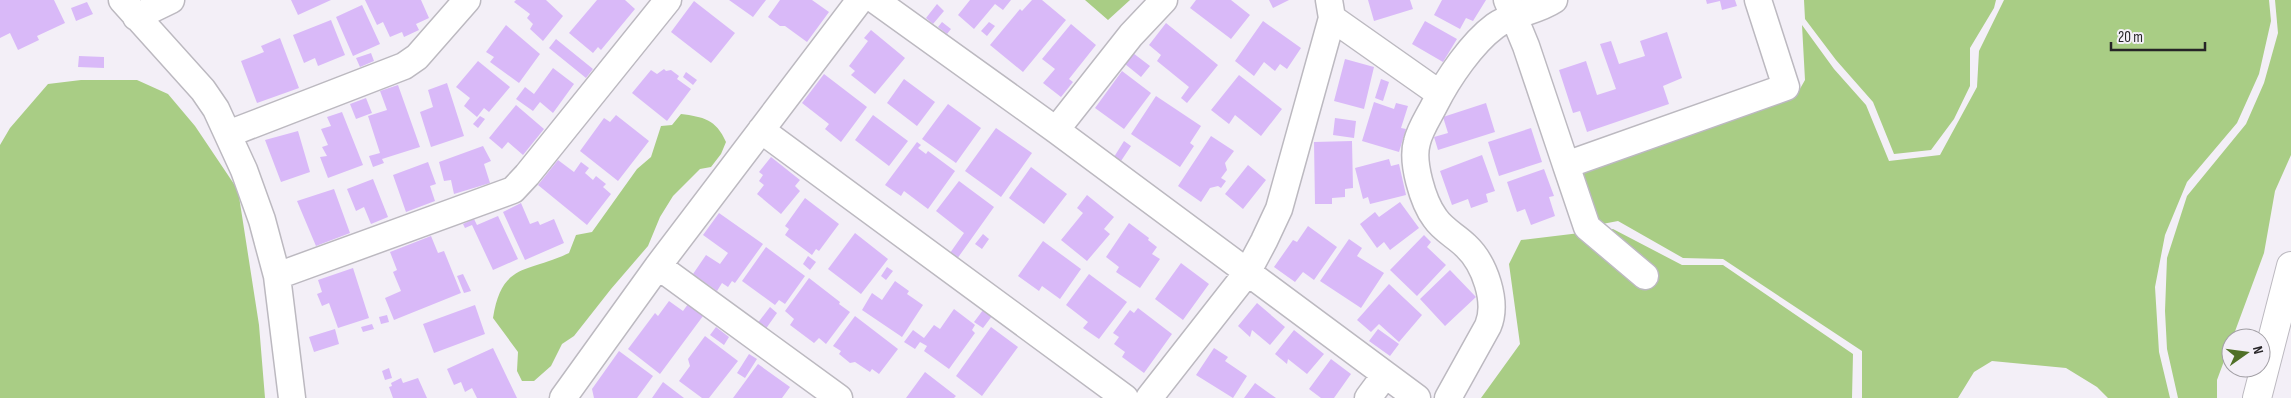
<svg xmlns="http://www.w3.org/2000/svg" width="2291" height="398" viewBox="0 0 2291 398" font-family="'Sofia Sans Condensed',sans-serif">
	<style>
		.green { fill: #a9cd85 }
		.building { fill: #d9b9f8 }
		.lines { fill: none; stroke-linecap: round; stroke-linejoin: round }
		.street-casing { stroke: #bcb9c0; stroke-width: 29 }
		.secondary-casing { stroke: #bcb9c0; stroke-width: 30 }
		.street { stroke: #fff; stroke-width: 26 }
		.secondary { stroke: #fff; stroke-width: 28 }
	</style>
	<rect width="100%" height="100%" fill="#f3eff7"/>
	<path class="green" d="M1085 0H1130L1108 20Z
		M1804 0H1996L1994 8 1970 48V86L1954 119 1931 150 1894 154 1873 102 1836 60 1805 19Z
		M2004 0H2269L2271 21 2259 74 2237 123 2187 182 2165 235 2155 287 2159 352 2170 398H2108L2097 387 2066 368 1992 361 1974 372 1958 398H1862V351L1723 259 1683 258 1618 221 1597 225 1581 169 1797 94 1805 80 1802 25 1834 69 1866 105 1889 161 1940 155 1977 87 1979 51Z
		M2275 0H2291V155L2275 191 2264 253 2217 380V398H2178L2167 349 2165 311 2167 258 2187 196 2246 124 2264 83 2278 33Z
		M81 80H137L168 94 195 126 238 190 259 325 265 398H0V145L10 128 48 84Z
		M681 114C703 117 716 119 726 142L721 154 711 167 700 169 673 196 660 217 648 246 611 289 574 336 562 344 551 366 534 381H522L517 371 518 352 493 318C502 262 527 273 569 253L576 235 592 232 637 169 651 157 661 126 672 125Z
		M1613 229 1682 265H1723L1853 354 1852 398H1481L1520 344 1509 264 1521 240Z"/>
	<path class="building" d="M0 0H54L65 23 37 36 39 40 18 50 10 33 0 38Z
		M291 0H331L298 15Z
		M365 0H421L429 18 416 24 419 30 404 37 402 32 390 37 383 22 377 25Z
		M516 0H546L563 16 543 41 530 29 533 24 527 18 530 14 514 2Z
		M597 0H625L635 9 601 50 598 47 593 53 569 33Z
		M729 0H766L753 17Z
		M780 0H812L829 12 807 42 785 26H780L768 17Z
		M970 0H1011L1003 10 995 4 974 29 958 15Z
		M1032 0H1042L1066 20 1023 72 990 45 1020 9 1022 11Z
		M1196 0H1231L1250 15 1231 39 1190 8Z
		M1269 0H1289L1273 8Z
		M1368 0H1410L1413 9 1374 21Z
		M1442 0H1486L1473 21 1466 18 1460 29 1434 15Z
		M1706 0H1735L1737 6 1722 10 1720 1 1707 4Z
		M694 1 735 33 711 63 671 32Z
		M87 2 93 14 76 21 71 8Z
		M937 4 944 11 933 24 926 18Z
		M362 5 380 44 353 56 336 17Z
		M331 20 345 55 318 66 315 58 304 63 293 35Z
		M1263 21 1301 48 1287 69 1280 64 1275 71 1264 62 1254 76 1235 61Z
		M1425 21 1457 39 1443 62 1412 44Z
		M942 22 951 29 947 34 938 27Z
		M989 22 995 26 987 36 981 31Z
		M1166 23 1218 65 1187 103 1181 98 1189 87 1157 61 1161 55 1149 45Z
		M1071 24 1096 45 1069 79 1073 82 1061 97 1043 83 1055 69 1042 59Z
		M506 25 540 54 519 83 490 62 494 57 486 52Z
		M871 30 905 58 875 94 851 75 855 71 849 66 868 41 864 38Z
		M1667 32 1682 78 1663 86 1669 104 1587 132 1580 111 1573 113 1559 70 1586 61 1597 95 1616 89 1600 44 1611 41 1619 64 1645 56 1640 41Z
		M280 38 299 88 257 103 241 61 264 52 261 46Z
		M556 39 593 69 586 78 549 48Z
		M371 53 374 61 360 67 356 58Z
		M1133 53 1150 66 1141 77 1125 64Z
		M79 56 104 57V68L78 67Z
		M1345 59 1374 67 1364 109 1334 101Z
		M478 61 510 87 489 112 484 108 477 117 464 106 470 98 456 87Z
		M553 68 574 84 553 113 540 102 533 111 516 99 525 87 534 94Z
		M664 69 666 71 671 70 679 76 677 79 691 89 667 121 632 93 651 70 657 74Z
		M1122 71 1151 93 1124 129 1095 108Z
		M686 72 697 80 693 85 683 77Z
		M824 74 867 107 841 142 825 129 829 124 802 103Z
		M1239 75 1282 109 1261 136 1235 115 1229 124 1211 110Z
		M904 79 935 102 917 126 887 103Z
		M1381 79 1389 82 1383 101 1375 98Z
		M447 83 464 136 431 147 420 112 433 107 428 90Z
		M398 85 420 147 382 159 384 163 373 167 369 156 380 153 368 116 387 110 380 91Z
		M1156 96 1201 126 1190 143 1194 146 1180 167 1131 134Z
		M366 98 372 113 356 119 350 104Z
		M1374 102 1394 109 1396 103 1408 106 1401 128 1406 129 1399 152 1362 141Z
		M1486 103 1495 132 1438 150 1434 137 1448 133 1443 117Z
		M948 104 981 128 956 163 922 139Z
		M516 105 544 129 523 155 508 142 502 149 489 138Z
		M342 112 363 165 328 178 320 157 327 156 322 147 328 145 321 129 331 126 327 117Z
		M616 115 649 141 618 181 580 151 604 118 610 122Z
		M873 115 908 141 889 166 855 140Z
		M480 116 485 119 478 128 473 124Z
		M1335 118 1356 121 1354 138 1333 135Z
		M996 128 1032 153 1001 197 965 171Z
		M1531 128 1542 162 1499 176 1488 142Z
		M298 131 310 172 281 182 265 140Z
		M1211 136 1234 151 1225 163 1227 170 1221 178 1226 181 1221 188 1218 186 1210 188 1201 202 1178 186Z
		M1124 141 1131 146 1121 161 1114 157Z
		M1352 141 1353 188 1345 189V197L1332 198V204H1315L1314 142Z
		M917 142 921 145 918 148 926 154 928 151 955 171 928 209 904 191 901 196 885 185Z
		M483 146 491 161 484 164 490 183 454 194 451 180 444 181 439 162Z
		M1482 155 1495 191 1486 194 1488 202 1471 208 1468 199 1452 205 1440 171Z
		M771 157 800 180 795 186 800 191 781 214 757 194 764 185 759 181 763 175 759 172Z
		M1389 159 1391 166 1399 164 1406 195 1370 204 1368 197 1363 199 1355 168Z
		M558 160 574 172 581 162 589 168 585 173 593 180 596 176 606 184 603 187 611 194 587 225 538 185Z
		M428 162 436 184 430 186 435 201 406 212 393 175Z
		M1248 165 1266 180 1243 209 1225 194Z
		M1031 167 1067 194 1044 224 1009 198Z
		M1544 169 1554 196 1549 197 1555 216 1531 225 1525 209 1517 212 1507 182Z
		M373 179 388 217 371 224 364 207 356 211 347 189Z
		M959 181 994 207 957 259 950 253 964 233 936 211Z
		M334 189 350 233 316 246 297 201Z
		M1087 195 1114 217 1104 229 1110 234 1087 261 1061 240 1083 213 1077 208Z
		M805 198 839 224 819 251 816 249 812 255 785 235 789 229 785 226Z
		M1400 202 1419 228 1390 250 1384 242 1377 248 1360 224 1375 212 1379 217Z
		M521 203 530 224 538 221 540 225 554 219 564 243 525 260 503 212Z
		M719 213 763 244 735 283 732 281 728 287 722 283 717 291 693 274 706 255 720 264 728 253 703 235Z
		M498 216 518 259 493 270 472 225 465 228 463 224 474 219 477 225Z
		M1129 223 1149 238 1148 240 1157 247 1152 254 1160 259 1140 288 1116 272 1119 267 1106 257Z
		M1308 226 1337 247 1314 280 1303 272 1295 282 1274 267 1293 240 1297 242Z
		M855 233 888 259 861 294 828 269Z
		M983 234 989 239 982 249 975 244Z
		M1424 235 1431 242 1427 247 1446 265 1417 296 1390 270Z
		M431 236 438 253 444 251 461 293 394 320 385 298 401 291 393 272 397 270 390 252Z
		M1349 239 1362 248 1357 256 1384 273 1361 308 1320 281Z
		M1043 241 1081 269 1060 299 1042 286 1039 291 1018 276Z
		M766 247 805 276 785 304 779 300 775 305 742 281Z
		M808 256 816 262 810 270 803 264Z
		M1181 263 1209 284 1183 320 1155 299Z
		M887 267 893 271 886 280 881 276Z
		M353 268 369 318 338 328 329 303 322 306 317 294 322 292 318 280Z
		M1450 270 1476 297 1445 326 1420 299Z
		M463 274 471 291 464 293 457 276Z
		M1089 274 1127 302 1099 339 1083 328 1088 322 1066 305Z
		M809 278 840 302 839 304 850 312 826 344 819 338 814 343 790 325 794 319 785 311Z
		M895 281 909 291 907 294 923 305 902 337 862 310 872 293 882 300Z
		M1389 284 1422 315 1399 342 1379 324 1371 332 1357 320Z
		M669 301 683 311 688 304 703 316 660 374 628 349 655 313 658 316Z
		M1257 303 1285 327 1270 345 1252 330 1250 337 1238 326Z
		M475 305 485 334 434 353 423 324Z
		M770 307 777 313 765 330 757 324Z
		M1138 308 1172 334 1144 373 1122 357 1125 352 1114 344 1119 337 1113 333 1130 310 1134 313Z
		M954 309 975 325 972 330 975 333 949 369 924 351 927 346 920 342 915 349 904 342 913 330 924 338 934 325 940 329Z
		M983 310 992 316 983 328 974 322Z
		M387 315 389 322 381 324 379 317Z
		M855 316 898 349 879 374 872 369 870 372 855 362 850 363 839 354 841 351 833 346Z
		M372 324 374 329 363 332 361 327Z
		M716 327 729 337 724 345 710 335Z
		M991 327 1018 347 982 396 956 376Z
		M335 329 339 344 314 352 309 337Z
		M1378 329 1399 344 1390 356 1369 341Z
		M1294 330 1324 354 1307 374 1288 359 1287 364 1275 354Z
		M705 336 738 361 709 398H702L679 381 690 366 688 359Z
		M493 348 517 398H477L472 388 465 392 461 382 454 385 447 369Z
		M1214 348 1228 357 1225 361 1247 376 1233 398 1196 375Z
		M619 351 653 376 637 398H594L592 389Z
		M749 354 757 359 745 378 737 373Z
		M1331 359 1351 374 1334 398H1321L1309 389Z
		M758 364 790 387 782 398H733Z
		M389 368 392 378 385 380 382 371Z
		M925 372 956 396 954 398H906Z
		M401 378 403 383 418 378 427 398H393L389 387 392 386 391 383Z
		M663 382 684 398H652Z
		M1255 383 1276 398H1244Z"/>
	<g class="lines">
		<defs>
			<path id="street" d="M122 0 203 90 216 109 244 170 262 220 277 276 292 398
				M875 0 1056 130 1417 398
				M1507 0 1526 46 1566 165 1786 87 1758 0
				M136 17 171 0
				M1332 18 1440 94
				M761 130 1125 398
				M1056 130 1131 35 1164 0
				M228 134 404 66 417 57 467 0
				M1566 165 1587 227 1645 276
				M658 266 839 398
				M277 276 513 190 527 175 668 0
				M563 398 658 266 860 0
				M1149 398 1247 273 1264 241 1279 209 1332 18 1329 0
				M1368 398 1385 375
				M1448 398 1488 326C1498 302 1485 264 1466 246 1456 236 1443 230 1435 218 1423 202 1411 162 1417 142 1420 129 1429 116 1435 104 1448 78 1472 43 1495 26 1513 13 1536 12 1554 0"/>
			<path id="secondary" d="M2257 398 2291 266"/>
		</defs>
		<use href="#street" class="street-casing"/>
		<use href="#secondary" class="secondary-casing"/>
		<use href="#street" class="street"/>
		<use href="#secondary" class="secondary"/>
	</g>
	<g transform="translate(2246 353) rotate(76)"><circle r="24" fill="#f3eff7" stroke="#a19ea4"/>
	<path d="M0-4L9 19L0 12L-9 19Z" fill="#4f7027"/>
	<text y="-8" font-size="14" font-weight="bold" text-anchor="middle" fill="#262427">N</text>
	</g>
	<path d="M2111 42v8h94v-8" fill="none" stroke="#262427" stroke-width="2.5"/>
	<text x="2118" y="42" font-size="15" fill="#262427" stroke="#f3eff7" stroke-width="4" paint-order="stroke">20 m</text>
</svg>
